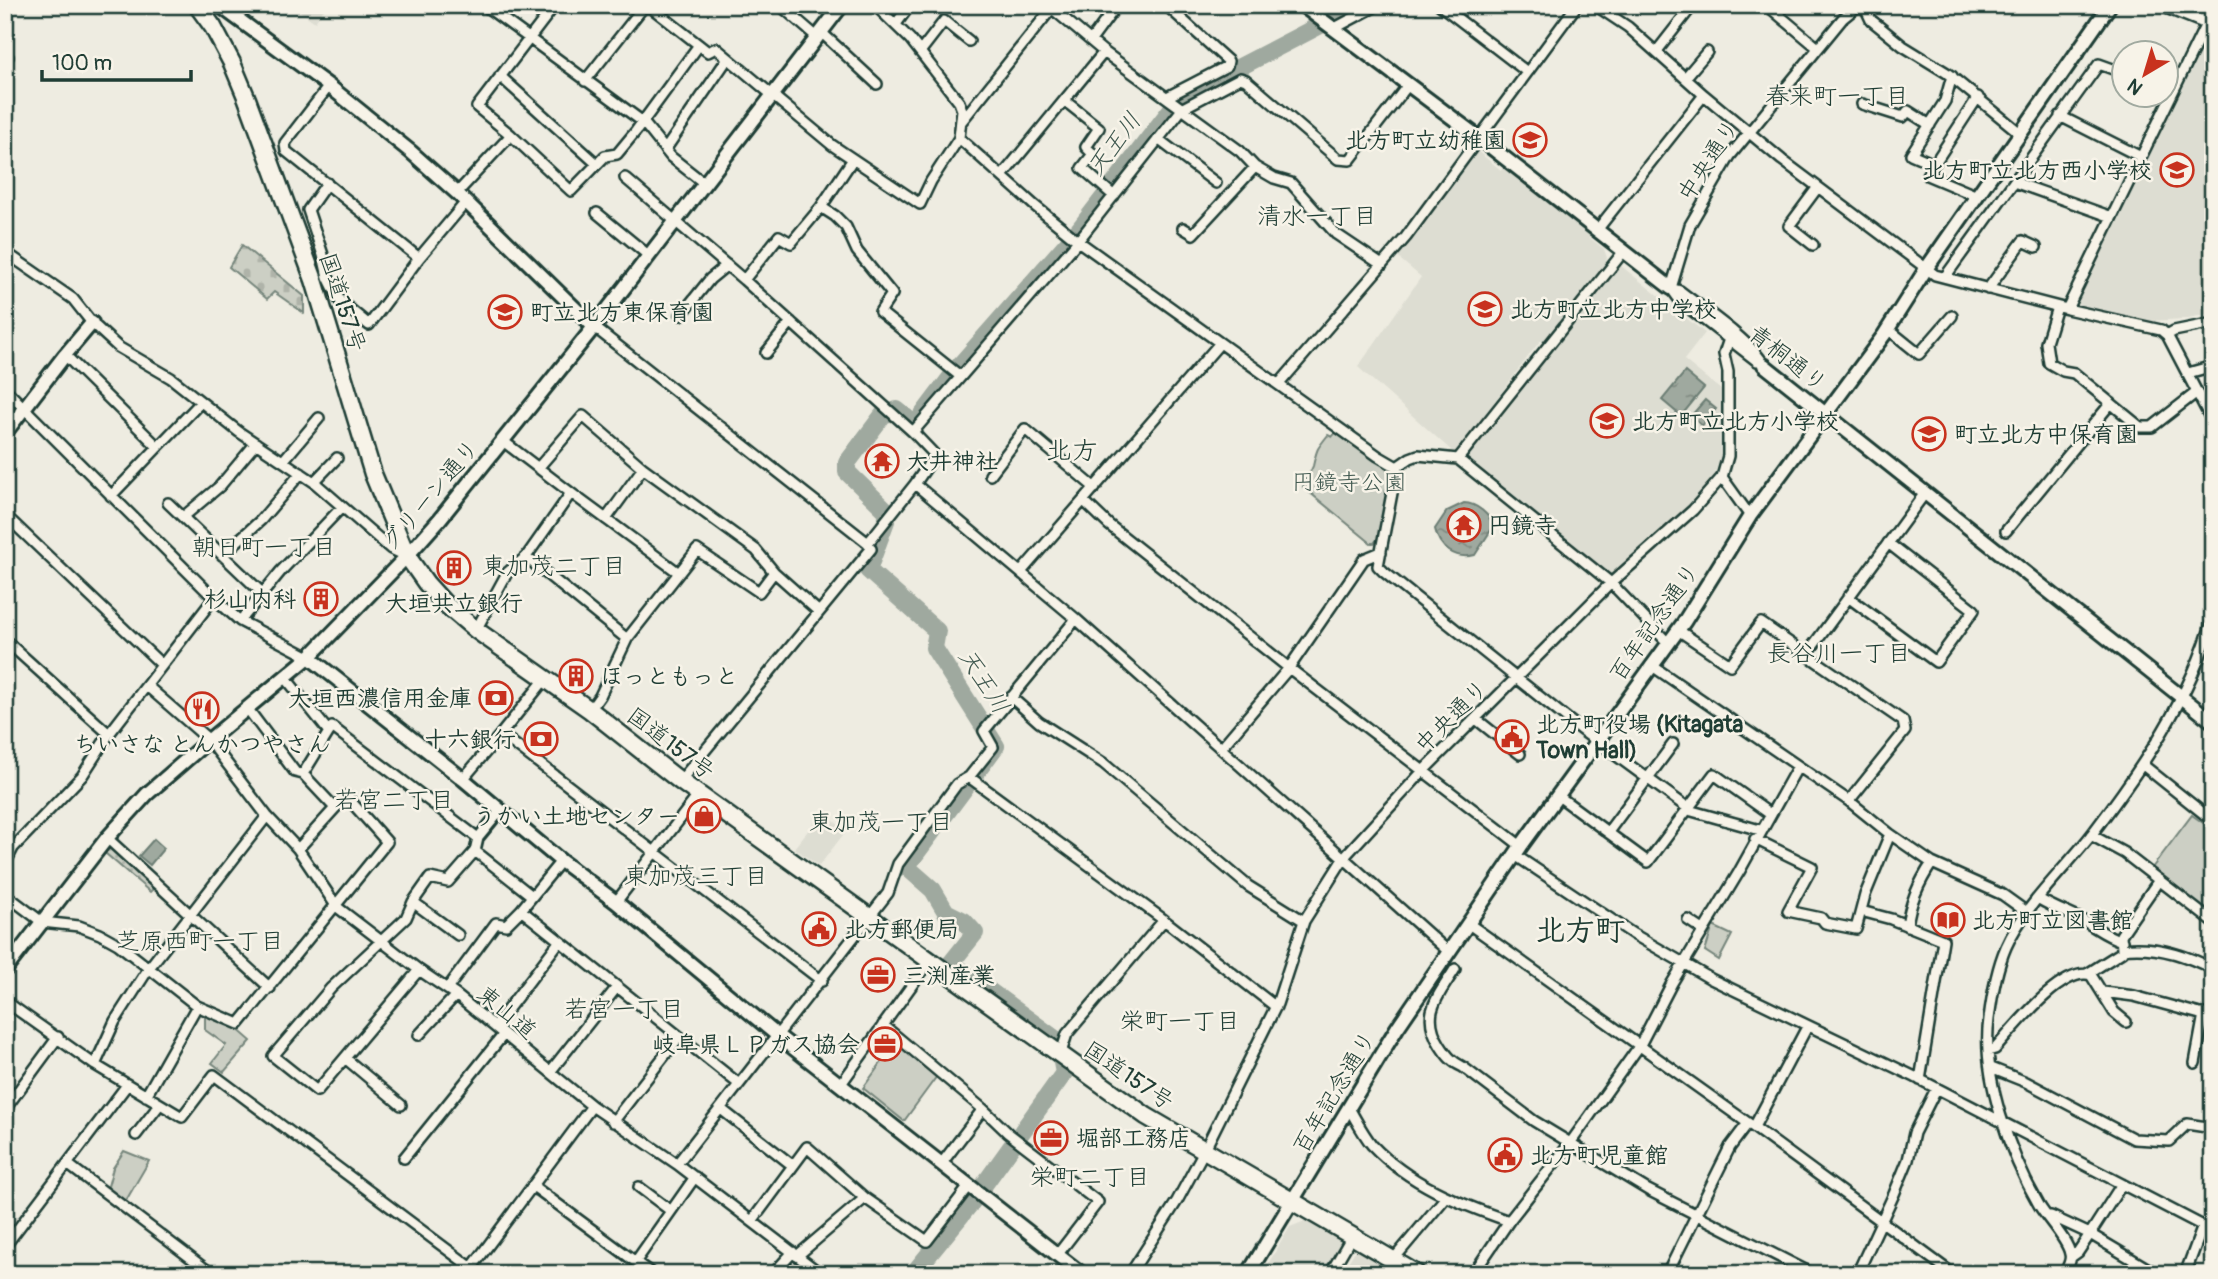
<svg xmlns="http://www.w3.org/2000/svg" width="2218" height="1279" viewBox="0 0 2218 1279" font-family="Pangolin,'Klee One',sans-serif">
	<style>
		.built { fill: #ddddd2 }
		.green { fill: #cccfc4; stroke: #76867c; stroke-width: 2 }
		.cemetery { fill: url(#cemetery-stones); stroke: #76867c; stroke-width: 2 }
		.garden { fill: url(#garden-dots); stroke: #76867c; stroke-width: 2 }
		.water { fill: url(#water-ripples); stroke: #6c7e74; stroke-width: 2 }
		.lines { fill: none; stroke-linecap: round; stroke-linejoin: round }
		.river { stroke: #9fa99f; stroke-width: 18 }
		.street-casing { stroke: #1f3d34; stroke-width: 14 }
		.secondary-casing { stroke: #1f3d34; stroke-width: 18 }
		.primary-casing { stroke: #1f3d34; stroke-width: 19 }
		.highway-casing { stroke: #1f3d34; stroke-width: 21 }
		.street { stroke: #f7f3e8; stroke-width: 9 }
		.secondary { stroke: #f7f3e8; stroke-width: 12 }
		.primary { stroke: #f7f3e8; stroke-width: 14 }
		.highway { stroke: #f7f3e8; stroke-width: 16 }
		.labels { text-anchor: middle; stroke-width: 5; stroke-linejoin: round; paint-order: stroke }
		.poi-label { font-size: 23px; font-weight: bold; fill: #1f3d34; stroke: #f7f3e8; text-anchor: start }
		.street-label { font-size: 23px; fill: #1f3d34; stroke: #f7f3e8 }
		.park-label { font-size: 23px; fill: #425a51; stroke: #f7f3e8 }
		.neighbourhood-label { font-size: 24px; fill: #1f3d34; stroke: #f7f3e8 }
		.water-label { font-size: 24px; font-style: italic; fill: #3f584f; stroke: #f7f3e8 }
		.quarter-label { font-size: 26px; fill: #1f3d34; stroke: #f7f3e8 }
		.district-label { font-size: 30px; font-weight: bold; fill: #1f3d34; stroke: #f7f3e8 }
	</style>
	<defs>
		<pattern id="cemetery-stones" width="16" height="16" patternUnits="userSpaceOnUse" patternTransform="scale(1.75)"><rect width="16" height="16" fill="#cccfc4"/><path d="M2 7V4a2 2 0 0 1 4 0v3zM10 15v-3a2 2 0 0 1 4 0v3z" fill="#afb3a9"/></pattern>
		<pattern id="garden-dots" width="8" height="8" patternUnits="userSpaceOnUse" patternTransform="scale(1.75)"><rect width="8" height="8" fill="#cccfc4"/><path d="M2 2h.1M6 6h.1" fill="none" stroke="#afb3a9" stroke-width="1.8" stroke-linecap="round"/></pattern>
		<pattern id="water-ripples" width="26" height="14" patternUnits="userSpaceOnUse" patternTransform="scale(1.75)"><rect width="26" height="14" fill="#9fa99f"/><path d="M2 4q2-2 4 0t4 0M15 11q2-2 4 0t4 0" fill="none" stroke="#818b82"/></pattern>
	</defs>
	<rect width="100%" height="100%" fill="#eeece1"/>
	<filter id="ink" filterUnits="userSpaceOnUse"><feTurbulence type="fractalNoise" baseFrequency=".0143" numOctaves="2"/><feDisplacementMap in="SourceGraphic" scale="14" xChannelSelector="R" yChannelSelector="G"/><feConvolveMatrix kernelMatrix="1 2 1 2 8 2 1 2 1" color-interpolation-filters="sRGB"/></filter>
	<g filter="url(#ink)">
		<path class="built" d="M291 5H327L315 22Z
			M2207 36 2213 38V313L2183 319 2151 321 2077 305 2075 301Z
			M1477 151 1501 170 1503 168 1588 233 1590 238 1604 249 1607 258 1605 268 1546 341H1540L1457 451 1453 452 1358 367 1421 277 1395 255Z
			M1620 265 1705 333 1684 360 1721 390 1722 453 1713 478 1697 498 1616 574 1608 575 1465 460V456Z
			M823 812 846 831 819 866 794 848Z
			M1310 1219 1343 1237 1344 1242 1325 1274H1262L1290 1227Z
			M1358 1246 1406 1274H1341Z"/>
		<path class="green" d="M1337 431 1387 467 1392 474 1382 533 1374 543H1371L1303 487C1304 479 1310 474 1313 466 1317 449 1316 450 1328 435L1332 437Z
			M2192 815 2213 830V917L2152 868Z
			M1713 926 1732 935 1719 960 1705 951Z
			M205 1013 235 1027 251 1041 224 1072 212 1063 226 1045 205 1030Z
			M897 1041 937 1076 904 1121 863 1088Z
			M124 1151 149 1161 124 1204 107 1190 113 1168Z"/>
		<path class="cemetery" d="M242 245 304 296V313L274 292 267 299 229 267Z"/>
		<path class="garden" d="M112 848 154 888 150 892 105 853 108 849Z"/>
		<path class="water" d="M1685 372 1704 388 1681 416 1662 400Z
			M1705 400 1716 409 1702 426 1691 416Z
			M1464 503C1476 503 1491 515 1493 527L1475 555C1455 560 1439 548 1435 529L1447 511Z
			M154 839 164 848 150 865 139 856Z"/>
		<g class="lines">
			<path class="river" d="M913 1274 971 1203 1064 1073 1058 1041 951 963 975 933 964 921 946 912 933 890 909 869V863L996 746 934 648 937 631 868 570 889 513 847 472V463L883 415 897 410 915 425 961 364 1078 231 1180 98 1359 5"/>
			<defs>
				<path id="street" d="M484 5 643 122 671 157 704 183
					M648 5 708 52 716 48 832 145 920 204 931 181 959 138
					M780 5 817 37
					M875 5 910 39 959 102 962 110 959 138 1035 206 1078 241 1378 456 1397 467 1410 458 1418 455 1458 459 1611 583 1668 643
					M1048 5 1104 52 1240 151 1255 167 1274 178 1291 183 1336 234 1382 265
					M1166 5 1228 61 1227 66 1167 97
					M1440 5 1527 72
					M1595 5 1628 27 1704 95 1782 160 1935 275 2067 309 2161 330 2167 335 2174 331 2213 323
					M1864 5 1871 20 1903 46 1947 73 2020 133
					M1768 6 1818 48
					M896 24 910 5
					M1333 29 1378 5
					M821 32 877 84
					M1092 39 1117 5
					M1657 51 1693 5
					M920 52 944 21 969 41
					M5 61 8 57
					M500 76 597 164
					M1685 78 1707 52
					M585 81 645 5
					M329 86 285 143 286 151 419 258
					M1065 101 1099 128 1086 147 1093 154 1082 168 1114 196
					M1862 104 1903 117 1908 111 1930 125
					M2060 116 2141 157
					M961 122 1052 8
					M511 135 571 191 605 156 617 154 636 131 699 45
					M1158 139 1216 183
					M665 150 728 58
					M1934 164 1911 154 1945 101 1952 76
					M1002 176 1104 52
					M625 178 744 280 913 432 935 455 915 484 1076 619 1449 952
					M2014 182 2112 217
					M327 183 308 210 323 255 328 277 340 301 369 325 419 258 466 202
					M457 193 511 135 477 107 555 5
					M1977 196 1927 175 1978 97
					M821 207 835 216 846 227 857 251 892 294 880 312 960 376
					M597 213 648 255
					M1183 228 1193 234 1255 167
					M1597 230 1704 95
					M1813 245 1789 226 1818 187
					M5 252 73 299 92 323 118 347 171 378 239 432 314 482 391 549 406 556
					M1945 277 2099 64 2124 73
					M744 280 779 236 791 243 821 207 853 159
					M1671 288 1690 225 1730 156 1843 18 1859 5
					M1671 288 1680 291C1703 309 1751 341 1764 365
					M1671 288 1681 302 1757 361
					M1988 289 2023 241 2036 247
					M2057 307 2046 343 2049 363 2063 371 2074 373 2140 427H2152L2197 392
					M2067 309 2207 22
					M681 315 710 279 727 265
					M594 327 868 543 915 484
					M1888 329 1919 354 1952 316
					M2167 335 2213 423
					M766 353 791 322
					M65 355 158 447
					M2188 373 2213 366
					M1279 384 1406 237 1577 5
					M5 389 214 598 240 621 309 657
					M913 432 1078 241 1183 108 1240 78 1246 80 1338 159 1350 160 1408 85
					M503 441 571 493
					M1458 459 1624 251
					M283 461 319 418
					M1397 467 1378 566 1384 572 1580 729 1692 811 1760 830
					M538 468 583 416 643 468 756 550 774 572 819 612
					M990 475 1025 429 1095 488
					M1722 477 1750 516
					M314 482 337 458
					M111 496 200 403
					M1084 501 1109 525 1289 668 1521 846
					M168 503 263 594
					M5 515 162 665
					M183 517 220 486 256 443
					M606 519 643 468
					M2006 531 2111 403
					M222 555 261 520 301 473
					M526 557 627 639
					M1021 572 1220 343
					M679 573 697 550 759 592 774 572
					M1848 597 1936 662 1974 610 1888 543
					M240 621 281 571 342 507
					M476 630 507 573 526 557 571 493 679 573 627 639 600 696 590 710
					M1678 630 1730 665 1761 623 1903 721 1905 731 1849 801
					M5 640 109 734
					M1807 654 1925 493
					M1651 665 1849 801 1890 834 1932 863 2003 895 2028 913
					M285 677 329 732
					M546 678 501 734 822 981
					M147 686 209 740 267 816 298 849 337 907 419 970 456 995 592 1106 677 1164 821 1274
					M1011 697 1039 722 1103 763 1248 886 1304 921
					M247 708 295 772 303 774 335 808
					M1476 719 1520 754
					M5 732V734
					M1221 748 1289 668 1364 559 1381 552
					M2143 765 2213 821
					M303 774 332 727 478 838 475 851
					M969 777 1164 920 1276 1007
					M463 779 501 734
					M680 781 871 549 868 543
					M1557 795 1648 862 1714 774 1770 814
					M1608 832 1673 744
					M2091 835 2124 853 2213 922
					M107 838 270 988
					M478 838 501 810
					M1755 839 1812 867 1788 911 1821 918 1825 923 1856 929 1865 895 1890 834
					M1515 855 1633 934 1711 979 1915 1077 2203 1226 2213 1227
					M561 861 521 910 739 1084
					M5 864 13 848 82 776 109 734 214 598
					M2159 880 2121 935 2122 949C2153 945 2186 955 2213 969
					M5 894 42 922 79 926 100 934 118 944 197 1006 239 1024 387 842 346 796 298 849
					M2039 899C2054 908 2071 914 2086 922 2098 929 2108 937 2122 941
					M413 902 458 935
					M616 902 700 793
					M1861 911 1891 919 1943 940 1920 1080
					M1688 920 1703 930
					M1469 924 1748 1123 1953 1274
					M1907 926C1910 902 1919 882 1932 863
					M1455 969C1438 997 1420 1013 1440 1045 1447 1056 1452 1062 1463 1067L1534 1121 1648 1190 1813 1274
					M419 970 317 1091 273 1056 331 988 406 918 413 902 430 878 448 882 475 851 532 896
					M2087 974 2122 952V949
					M447 989 496 923 506 925 521 910
					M2103 992 2134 996 2200 1014H2213
					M5 1001 95 1065 182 1117 214 1075 480 1274
					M883 1025 983 1109 1008 1133 1098 1202 1058 1254
					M495 1026 559 942
					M419 1035 456 995
					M1988 1051 1995 1049C2013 1029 2062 966 2091 975L2114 1012 2126 1022
					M1060 1056 1067 1034 1164 920
					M345 1058 401 1105
					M2195 1063 2204 1014
					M95 1065 115 1021 149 968 267 816
					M1991 1068 2026 1082 2134 1139 2169 1141 2187 1124 2213 1128
					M550 1072 617 987
					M841 1084 930 960
					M146 1096 197 1006
					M1349 1108C1356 1120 1363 1134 1372 1145 1409 1184 1460 1204 1509 1221
					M5 1109 58 1037
					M721 1109 792 1165
					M613 1122 679 1037
					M1754 1127 1807 1027
					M136 1135 160 1104
					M404 1158 504 1034
					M942 1163 983 1109
					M677 1164 888 893 898 864 957 784 969 777 993 747 984 731 1076 619
					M70 1166 212 1274
					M533 1186 652 1274
					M639 1187 671 1211
					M2047 1216H2051L2090 1234 2122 1184
					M752 1221 807 1147 865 1198 927 1241 970 1185
					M5 1246 127 1085
					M797 1256 865 1198
					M2071 1257 2078 1252 2090 1234 2157 1274
					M1393 1260 1446 1197
					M636 1261 695 1177
					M467 1274 592 1106
					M773 1274 793 1252
					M1130 1274 1177 1201 1204 1151 1277 1004 1304 921 1345 856 1423 771 1611 583 1693 510 1722 477 1728 456V372L1724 354 1729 339
					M1330 1274 1352 1236
					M1473 1274 1509 1221 1571 1142 1640 1045 1672 983 1739 872 1798 766
					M1667 1274 1730 1147 1748 1123
					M1857 1274 1894 1194 1908 1160 1914 1133 1936 1089
					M2064 1274C2067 1268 2072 1261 2070 1254 2068 1240 2047 1219 2039 1205 2011 1157 1981 1076 1989 1019 1992 995 1996 970 2006 947 2024 906 2065 869 2092 834 2142 768 2190 699 2213 618
					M2185 1274 2203 1226"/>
				<path id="secondary" d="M219 5 329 86 411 152 457 193 594 327
					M1302 5 1478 137 1671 288
					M1764 365 2213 722
					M5 433 65 355 92 323
					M309 657 463 779 561 861 616 902 778 1036 1082 1274
					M5 970 107 838 147 794 209 740 309 657 407 556 439 520 594 327 842 5
					M1248 1274 1397 1028 1521 846 1684 622 1750 516 1884 335 1926 269 2110 5"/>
				<path id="primary" d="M2165 5 2213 24
					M2204 5 2213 8"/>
				<path id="highway" d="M197 5 213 27 232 63 247 99 314 280 373 474 407 556 426 583 444 603 476 630 590 710 680 781 1146 1116 1417 1274"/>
			</defs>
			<use href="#street" class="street-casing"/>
			<use href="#secondary" class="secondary-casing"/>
			<use href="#primary" class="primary-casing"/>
			<use href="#highway" class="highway-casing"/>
			<use href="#street" class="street"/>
			<use href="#secondary" class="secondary"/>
			<use href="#primary" class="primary"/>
			<use href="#highway" class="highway"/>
		</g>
	</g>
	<defs>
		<symbol id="school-ring" viewBox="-11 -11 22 22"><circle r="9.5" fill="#f7f3e8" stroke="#c8321e" stroke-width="1.5"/><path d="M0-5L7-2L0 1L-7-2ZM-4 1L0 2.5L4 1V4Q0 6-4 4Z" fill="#c8321e"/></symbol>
		<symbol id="temple-ring" viewBox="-11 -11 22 22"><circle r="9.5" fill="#f7f3e8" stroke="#c8321e" stroke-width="1.5"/><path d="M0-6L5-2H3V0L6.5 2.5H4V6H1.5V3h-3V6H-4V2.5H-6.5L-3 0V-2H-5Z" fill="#c8321e"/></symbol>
		<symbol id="building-ring" viewBox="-11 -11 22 22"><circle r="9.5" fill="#f7f3e8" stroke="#c8321e" stroke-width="1.5"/><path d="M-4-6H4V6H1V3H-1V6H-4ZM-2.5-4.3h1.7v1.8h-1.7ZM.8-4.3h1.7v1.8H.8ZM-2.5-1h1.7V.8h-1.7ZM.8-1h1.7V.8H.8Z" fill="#c8321e"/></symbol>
		<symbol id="bank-ring" viewBox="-11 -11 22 22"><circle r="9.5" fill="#f7f3e8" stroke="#c8321e" stroke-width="1.5"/><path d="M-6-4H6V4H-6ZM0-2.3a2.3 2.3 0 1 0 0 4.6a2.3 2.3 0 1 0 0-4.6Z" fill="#c8321e"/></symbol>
		<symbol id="restaurant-ring" viewBox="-11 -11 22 22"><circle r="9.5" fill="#f7f3e8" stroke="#c8321e" stroke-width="1.5"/><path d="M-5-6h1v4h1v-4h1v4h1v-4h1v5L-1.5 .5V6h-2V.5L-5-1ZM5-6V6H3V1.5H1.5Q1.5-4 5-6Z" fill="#c8321e"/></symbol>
		<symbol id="civic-ring" viewBox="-11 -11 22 22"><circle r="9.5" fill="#f7f3e8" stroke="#c8321e" stroke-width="1.5"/><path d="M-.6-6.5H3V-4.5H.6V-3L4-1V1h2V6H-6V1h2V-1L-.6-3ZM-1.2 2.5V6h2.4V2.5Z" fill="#c8321e"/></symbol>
		<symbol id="shop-ring" viewBox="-11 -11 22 22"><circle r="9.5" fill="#f7f3e8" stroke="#c8321e" stroke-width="1.5"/><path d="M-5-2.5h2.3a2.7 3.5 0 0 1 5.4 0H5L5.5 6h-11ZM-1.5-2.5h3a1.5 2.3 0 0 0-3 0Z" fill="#c8321e"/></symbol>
		<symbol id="library-ring" viewBox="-11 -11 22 22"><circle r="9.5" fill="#f7f3e8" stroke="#c8321e" stroke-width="1.5"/><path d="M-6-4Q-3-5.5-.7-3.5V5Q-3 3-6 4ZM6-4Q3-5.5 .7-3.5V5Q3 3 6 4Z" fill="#c8321e"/></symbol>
		<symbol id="office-ring" viewBox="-11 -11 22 22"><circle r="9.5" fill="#f7f3e8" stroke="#c8321e" stroke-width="1.5"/><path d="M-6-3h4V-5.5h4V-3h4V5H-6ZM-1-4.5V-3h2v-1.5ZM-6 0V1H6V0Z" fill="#c8321e"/></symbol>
	</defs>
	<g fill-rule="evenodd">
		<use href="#school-ring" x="1511" y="121" width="38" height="38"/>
		<use href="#school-ring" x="2158" y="151" width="38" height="38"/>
		<use href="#school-ring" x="1466" y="290" width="38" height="38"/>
		<use href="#school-ring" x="486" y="293" width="38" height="38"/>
		<use href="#school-ring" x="1588" y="402" width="38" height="38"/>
		<use href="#school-ring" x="1910" y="415" width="38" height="38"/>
		<use href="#temple-ring" x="863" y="442" width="38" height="38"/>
		<use href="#temple-ring" x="1445" y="506" width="38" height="38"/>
		<use href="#building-ring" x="435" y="549" width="38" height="38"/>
		<use href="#building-ring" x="302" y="580" width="38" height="38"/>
		<use href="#building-ring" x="557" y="657" width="38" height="38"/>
		<use href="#bank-ring" x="477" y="679" width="38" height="38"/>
		<use href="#restaurant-ring" x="183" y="690" width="38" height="38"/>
		<use href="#civic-ring" x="1493" y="718" width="38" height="38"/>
		<use href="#bank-ring" x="522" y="720" width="38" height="38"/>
		<use href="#shop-ring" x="685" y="797" width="38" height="38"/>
		<use href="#library-ring" x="1929" y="901" width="38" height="38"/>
		<use href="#civic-ring" x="800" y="910" width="38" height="38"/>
		<use href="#office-ring" x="859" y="956" width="38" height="38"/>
		<use href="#office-ring" x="866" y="1025" width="38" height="38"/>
		<use href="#office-ring" x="1032" y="1119" width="38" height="38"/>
		<use href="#civic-ring" x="1486" y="1136" width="38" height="38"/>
	</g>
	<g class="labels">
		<g class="poi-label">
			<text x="1506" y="148" text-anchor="end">北方町立幼稚園</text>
			<text x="2152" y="178" text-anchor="end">北方町立北方西小学校</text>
			<text x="1510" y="317">北方町立北方中学校</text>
			<text x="530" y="320">町立北方東保育園</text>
			<text x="1632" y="429">北方町立北方小学校</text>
			<text x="1954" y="442">町立北方中保育園</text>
			<text x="906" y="469">大井神社</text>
			<text x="1488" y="533">円鏡寺</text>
			<text x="296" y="607" text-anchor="end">杉山内科</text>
			<text x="454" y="611" text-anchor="middle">大垣共立銀行</text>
			<text x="600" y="684">ほっともっと</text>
			<text x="472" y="706" text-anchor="end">大垣西濃信用金庫</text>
			<text x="1536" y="732">北方町役場 (Kitagata<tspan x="1536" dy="26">Town Hall)</tspan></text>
			<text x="516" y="747" text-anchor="end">十六銀行</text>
			<text x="202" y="752" text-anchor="middle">ちいさな とんかつやさん</text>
			<text x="680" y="824" text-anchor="end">うかい土地センター</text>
			<text x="1972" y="928">北方町立図書館</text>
			<text x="844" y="937">北方郵便局</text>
			<text x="903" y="983">三渕産業</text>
			<text x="860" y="1052" text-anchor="end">岐阜県ＬＰガス協会</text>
			<text x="1076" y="1146">堀部工務店</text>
			<text x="1530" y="1163">北方町児童館</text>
		</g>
		<g class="street-label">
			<text transform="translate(1708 160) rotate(-57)" y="8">中央通り</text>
			<text transform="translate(343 302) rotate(72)" y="8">国道157号</text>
			<text transform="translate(1788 358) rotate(38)" y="8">青桐通り</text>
			<text transform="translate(430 495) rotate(-50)" y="8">グリーン通り</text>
			<text transform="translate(1654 622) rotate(-55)" y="8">百年記念通り</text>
			<text transform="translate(1451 716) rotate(-45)" y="8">中央通り</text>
			<text transform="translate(671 743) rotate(37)" y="8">国道157号</text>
			<text transform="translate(507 1012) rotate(40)" y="8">東山道</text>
			<text transform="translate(1129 1075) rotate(34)" y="8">国道157号</text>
			<text transform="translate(1334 1092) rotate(-59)" y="8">百年記念通り</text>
		</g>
		<g class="park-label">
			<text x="1349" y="490">円鏡寺公園</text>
		</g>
		<g class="neighbourhood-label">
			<text x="1837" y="104">春来町一丁目</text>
			<text x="1317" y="224">清水一丁目</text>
			<text x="264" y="555">朝日町一丁目</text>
			<text x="554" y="574">東加茂二丁目</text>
			<text x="1839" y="661">長谷川一丁目</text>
			<text x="394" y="808">若宮二丁目</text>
			<text x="881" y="830">東加茂一丁目</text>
			<text x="696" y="884">東加茂三丁目</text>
			<text x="200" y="949">芝原西町一丁目</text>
			<text x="624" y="1017">若宮一丁目</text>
			<text x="1180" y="1029">栄町一丁目</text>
			<text x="1090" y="1185">栄町二丁目</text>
		</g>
		<g class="water-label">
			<text transform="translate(1114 144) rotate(-53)" y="8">天王川</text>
			<text transform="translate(984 681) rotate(57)" y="8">天王川</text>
		</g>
		<g class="quarter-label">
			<text x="1072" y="459">北方</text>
		</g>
		<g class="district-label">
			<text x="1580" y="940">北方町</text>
		</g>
	</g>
	<rect width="2218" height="1279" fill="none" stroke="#f7f3e8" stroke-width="28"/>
	<rect x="14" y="14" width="2190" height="1251" fill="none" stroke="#1f3d34" stroke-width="2.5" filter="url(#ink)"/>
	<g transform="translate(2145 74) rotate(218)"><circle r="33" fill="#f7f3e8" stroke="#a1aaa0" stroke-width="2"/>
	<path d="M0-5L12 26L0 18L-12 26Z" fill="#c8321e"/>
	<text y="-10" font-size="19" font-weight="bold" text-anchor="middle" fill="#1f3d34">N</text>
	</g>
	<path d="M42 70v10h149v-10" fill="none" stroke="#1f3d34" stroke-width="3.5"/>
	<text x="52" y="70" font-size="21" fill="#1f3d34" stroke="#f7f3e8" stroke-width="5" paint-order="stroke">100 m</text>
</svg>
